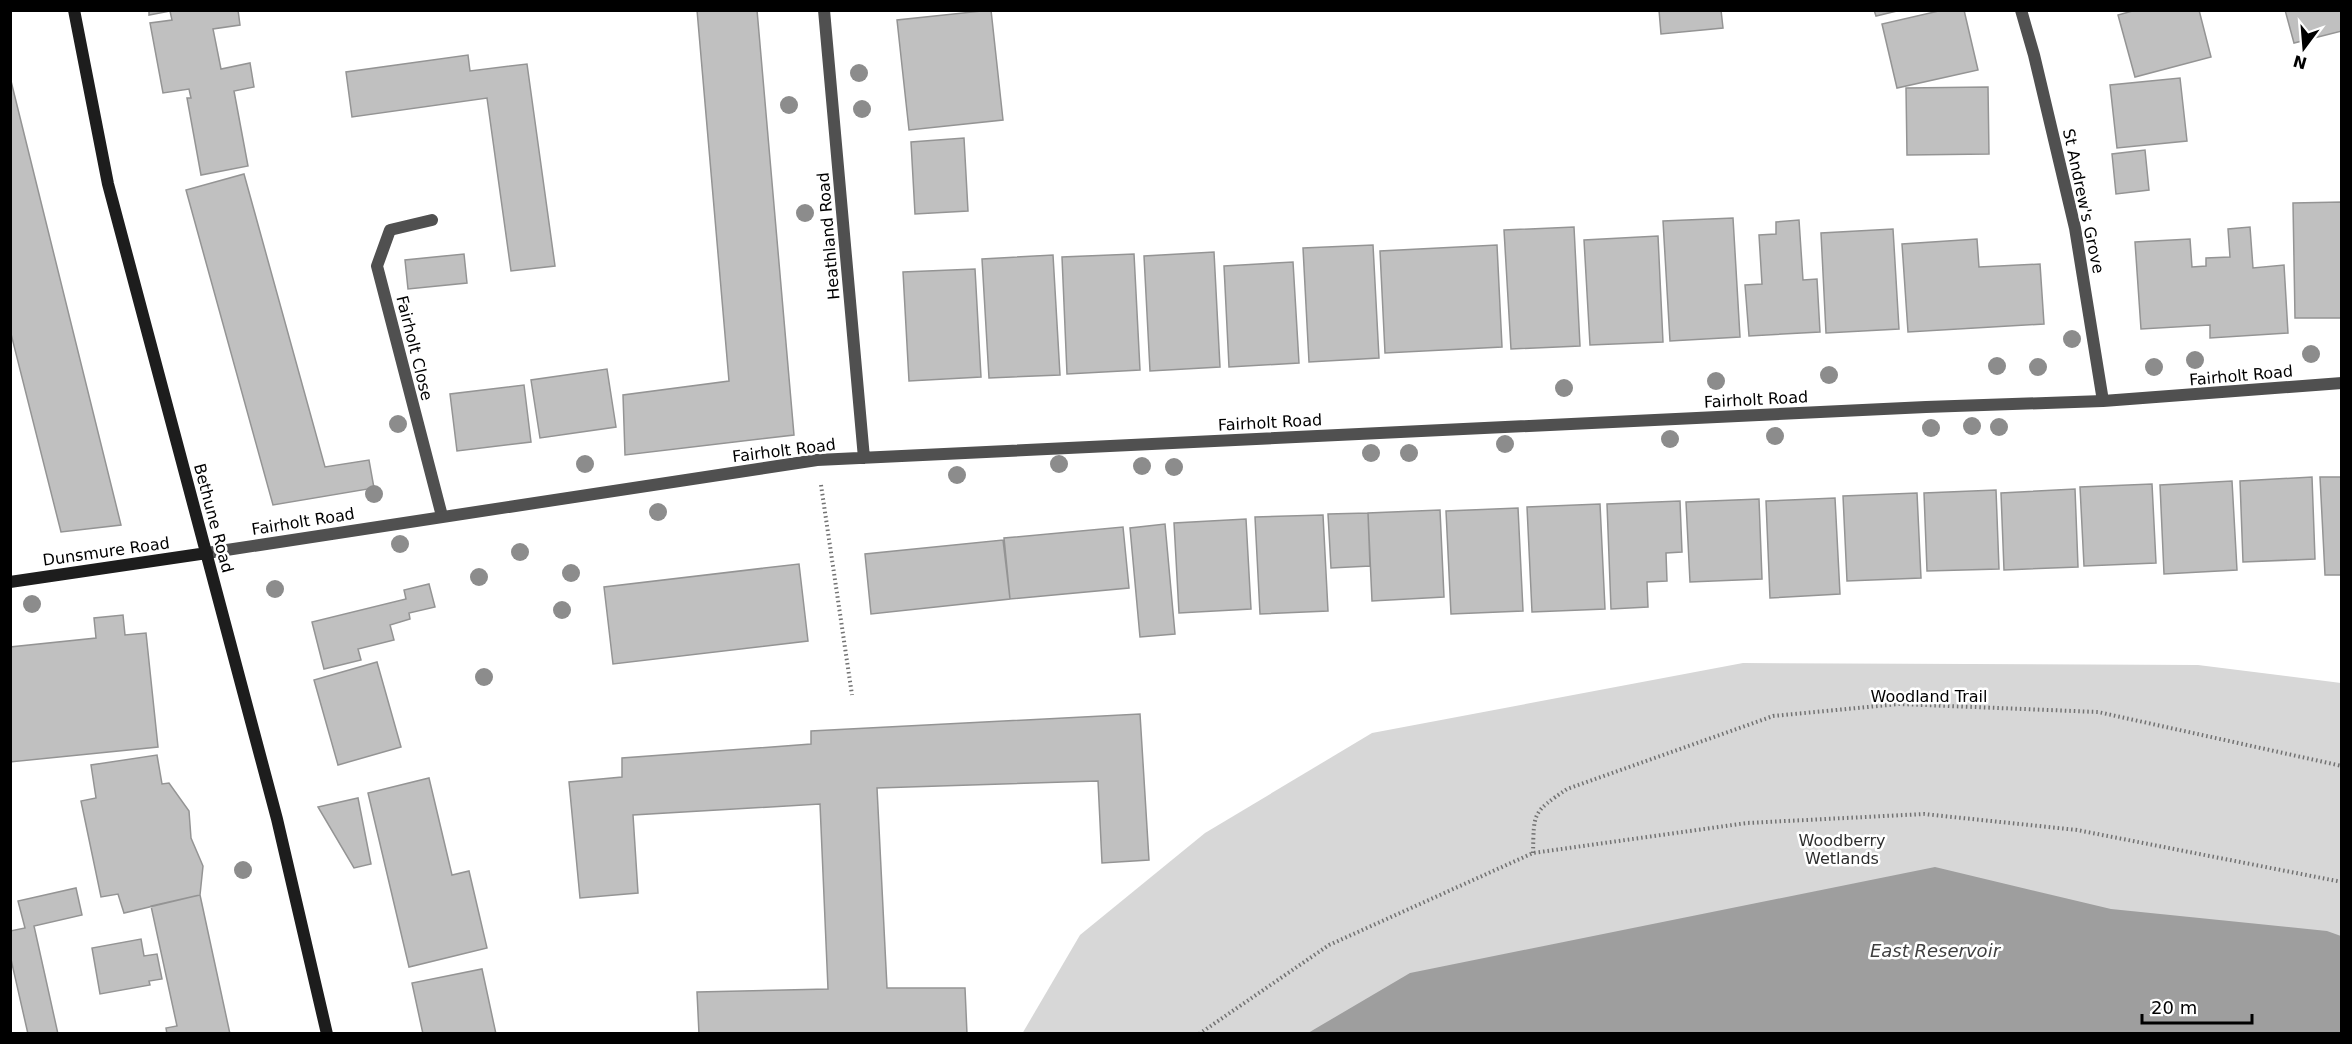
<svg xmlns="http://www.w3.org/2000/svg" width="2352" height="1044" viewBox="0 0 2352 1044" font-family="'DejaVu Sans',sans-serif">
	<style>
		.green { fill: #d7d7d7 }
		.water { fill: #9e9e9e }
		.building { fill: #c0c0c0; stroke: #949494; stroke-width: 1.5 }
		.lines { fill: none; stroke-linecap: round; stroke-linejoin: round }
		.path { stroke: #727272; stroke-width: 4; stroke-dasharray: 1.5 3; stroke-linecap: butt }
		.lane { stroke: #505050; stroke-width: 12 }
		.street { stroke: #505050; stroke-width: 12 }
		.secondary { stroke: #1d1d1d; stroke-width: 12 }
		.tree { fill: #8c8c8c }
		.labels { text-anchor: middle; stroke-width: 5; stroke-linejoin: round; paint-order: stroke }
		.street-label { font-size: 16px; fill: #000; stroke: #fff }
		.park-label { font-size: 16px; fill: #2e2e2e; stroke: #fff }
		.water-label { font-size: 18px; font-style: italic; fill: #3f3f3f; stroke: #fff }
	</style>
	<rect width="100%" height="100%" fill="#fff"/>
	<path class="green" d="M1743 663 2198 665 2341 683V1033L1022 1034 1080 935 1205 833 1372 733Z"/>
	<path class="water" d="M1935 867 2111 909 2327 931 2341 936V1033H1308L1410 973Z"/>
	<path class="building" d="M149 10H238L240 25 213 29 221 69 250 63 254 87 234 91 248 166 201 175 187 98H191L189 89 163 93 150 23 172 20 170 11 149 15Z
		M697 10H757L794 435 625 455 623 395 729 381Z
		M991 10 1003 120 909 130 897 20Z
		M1659 10H1721L1723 28 1661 34Z
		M1874 10H1901L1876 16Z
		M1943 10H1964L1978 70 1897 88 1882 24Z
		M2136 10H2199L2211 57 2135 77 2118 15Z
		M2285 10H2342V31L2294 43Z
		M468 55 470 71 527 64 555 266 511 271 487 98 352 117 346 72Z
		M10 77 121 525 61 532 10 330Z
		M2180 78 2187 141 2117 148 2110 85Z
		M1988 87 1989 154 1907 155 1906 88Z
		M964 138 968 211 915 214 911 142Z
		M2145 150 2149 190 2116 194 2112 154Z
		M244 174 325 467 369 460 374 488 273 505 186 190Z
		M2342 202V318H2295L2293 203Z
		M1733 218 1740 337 1670 341 1663 221Z
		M1799 220 1803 280 1817 279 1820 332 1749 336 1745 285 1762 284 1759 235 1776 234V222Z
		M1574 227 1580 346 1511 349 1504 230Z
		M2250 227 2253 268 2284 265 2288 333 2210 338V325L2141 329 2135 242 2190 239 2192 267 2206 266V258L2230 257 2228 229Z
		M1893 229 1899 329 1826 333 1821 233Z
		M1658 236 1663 342 1590 345 1584 240Z
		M1977 239 1979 267 2040 264 2044 324 1908 332 1902 244Z
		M1373 245 1379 358 1309 362 1303 248Z
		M1497 245 1502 347 1385 353 1380 251Z
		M1214 252 1220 367 1150 371 1144 256Z
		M464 254 467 283 408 289 405 260Z
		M1134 254 1140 370 1067 374 1062 257Z
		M1053 255 1060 375 989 378 982 259Z
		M1293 262 1299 363 1229 367 1224 266Z
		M975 269 981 377 909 381 903 272Z
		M607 369 616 427 540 438 531 380Z
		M524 385 531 442 457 451 450 394Z
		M2312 477 2315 559 2243 562 2240 481Z
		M2320 477H2342V575H2325Z
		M2232 481 2237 570 2164 574 2160 485Z
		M2152 484 2156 563 2084 566 2080 487Z
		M2075 489 2078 567 2004 570 2001 493Z
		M1996 490 1999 569 1927 571 1924 493Z
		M1917 493 1921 578 1847 581 1843 496Z
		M1835 498 1840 594 1770 598 1766 501Z
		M1759 499 1762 579 1690 582 1686 502Z
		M1680 501 1682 552 1666 553 1667 581 1647 582 1648 607 1611 609 1607 504Z
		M1600 504 1605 609 1532 612 1527 507Z
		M1518 508 1523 611 1451 614 1446 511Z
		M1440 510 1444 597 1372 601 1368 513Z
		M1368 513 1370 566 1331 568 1328 514Z
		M1323 515 1328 611 1260 614 1255 517Z
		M1246 519 1251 609 1179 613 1174 523Z
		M1165 524 1175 634 1140 637 1130 528Z
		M1123 527 1129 588 1010 599 1004 538Z
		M1003 540 1010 599 871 614 865 554Z
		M799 564 808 641 613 664 604 587Z
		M429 584 435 607 409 613 410 619 390 625 394 640 358 649 361 660 324 669 312 622 406 599 404 590Z
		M123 615 125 635 146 633 158 747 10 762V647L96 638 94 618Z
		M377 662 401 747 338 765 314 680Z
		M1140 714 1149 860 1102 863 1098 781 877 788 887 988H965L967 1034H699L697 992 828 989 820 804 633 815 638 893 580 898 569 782 622 777V758L811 744V731Z
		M157 755 162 784 169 783 189 811 191 838 203 866 200 895 124 913 118 894 101 897 81 801 96 798 91 765Z
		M429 778 452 875 469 871 487 948 409 967 368 793Z
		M358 798 371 864 354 868 318 807Z
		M76 888 82 915 34 926 58 1034H28L10 955V931L25 928 18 901Z
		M200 895 230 1034H167L166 1028 177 1026 151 906Z
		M141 939 144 956 157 954 162 979 149 981 150 985 100 994 92 948Z
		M482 969 496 1034H423L412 983Z"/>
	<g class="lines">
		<path class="path" d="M821 485 852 695
			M1533 853C1534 812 1532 813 1567 789L1773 716 1899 704 2098 712 2342 766
			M1199 1034 1329 945 1533 853 1747 823 1924 814 2077 830 2342 882"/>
		<path class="lane" d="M432 220 390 230 377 266 442 516"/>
		<path class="street" d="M824 10 864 458
			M2021 10 2034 55 2075 228 2103 401
			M207 553 817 460 1926 407 2103 401 2342 383"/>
		<path class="secondary" d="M74 10 108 184 277 819 327 1034
			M10 582 207 553"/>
	</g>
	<g class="tree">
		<circle cx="859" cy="73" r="9"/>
		<circle cx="789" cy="105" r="9"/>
		<circle cx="862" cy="109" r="9"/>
		<circle cx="805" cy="213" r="9"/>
		<circle cx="2072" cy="339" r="9"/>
		<circle cx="2311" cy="354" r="9"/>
		<circle cx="2195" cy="360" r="9"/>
		<circle cx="1997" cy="366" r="9"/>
		<circle cx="2038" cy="367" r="9"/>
		<circle cx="2154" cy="367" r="9"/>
		<circle cx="1829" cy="375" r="9"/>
		<circle cx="1716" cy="381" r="9"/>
		<circle cx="1564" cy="388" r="9"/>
		<circle cx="398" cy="424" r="9"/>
		<circle cx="1972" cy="426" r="9"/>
		<circle cx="1999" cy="427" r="9"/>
		<circle cx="1931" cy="428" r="9"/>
		<circle cx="1775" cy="436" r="9"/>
		<circle cx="1670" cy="439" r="9"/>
		<circle cx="1505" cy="444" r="9"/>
		<circle cx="1371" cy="453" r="9"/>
		<circle cx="1409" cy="453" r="9"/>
		<circle cx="585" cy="464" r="9"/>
		<circle cx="1059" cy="464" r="9"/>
		<circle cx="1142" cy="466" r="9"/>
		<circle cx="1174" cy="467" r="9"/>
		<circle cx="957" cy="475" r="9"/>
		<circle cx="374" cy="494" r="9"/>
		<circle cx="658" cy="512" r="9"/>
		<circle cx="400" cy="544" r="9"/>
		<circle cx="520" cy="552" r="9"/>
		<circle cx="571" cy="573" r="9"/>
		<circle cx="479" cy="577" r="9"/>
		<circle cx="275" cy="589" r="9"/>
		<circle cx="32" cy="604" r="9"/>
		<circle cx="562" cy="610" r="9"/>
		<circle cx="484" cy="677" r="9"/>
		<circle cx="243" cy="870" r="9"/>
	</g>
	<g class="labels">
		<g class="street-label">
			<text transform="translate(2084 201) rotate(78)" y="6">St Andrew's Grove</text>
			<text transform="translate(828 236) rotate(-95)" y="6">Heathland Road</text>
			<text transform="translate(415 348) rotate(76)" y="6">Fairholt Close</text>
			<text transform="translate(2241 375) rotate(-5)" y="6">Fairholt Road</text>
			<text transform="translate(1756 399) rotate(-3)" y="6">Fairholt Road</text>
			<text transform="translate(1270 422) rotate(-3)" y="6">Fairholt Road</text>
			<text transform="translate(784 450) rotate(-7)" y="6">Fairholt Road</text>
			<text transform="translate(214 518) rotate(75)" y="6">Bethune Road</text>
			<text transform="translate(303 521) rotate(-9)" y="6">Fairholt Road</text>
			<text transform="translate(106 551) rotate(-8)" y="6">Dunsmure Road</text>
			<text x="1929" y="702">Woodland Trail</text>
		</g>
		<g class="park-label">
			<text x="1842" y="846">Woodberry<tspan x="1842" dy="18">Wetlands</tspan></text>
		</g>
		<g class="water-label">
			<text x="1935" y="957">East Reservoir</text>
		</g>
	</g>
	<rect width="2352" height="1044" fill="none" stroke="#000000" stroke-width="24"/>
	<g transform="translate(2304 48) rotate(196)" stroke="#ffffff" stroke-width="4.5" paint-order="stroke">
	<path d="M0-4.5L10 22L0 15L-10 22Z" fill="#000000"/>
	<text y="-9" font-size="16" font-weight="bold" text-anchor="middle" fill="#000000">N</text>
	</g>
	<path d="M2142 1014v9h110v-9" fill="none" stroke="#000000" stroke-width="3"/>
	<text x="2151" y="1014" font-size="18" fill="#000000" stroke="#ffffff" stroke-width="4.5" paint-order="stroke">20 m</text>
</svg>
